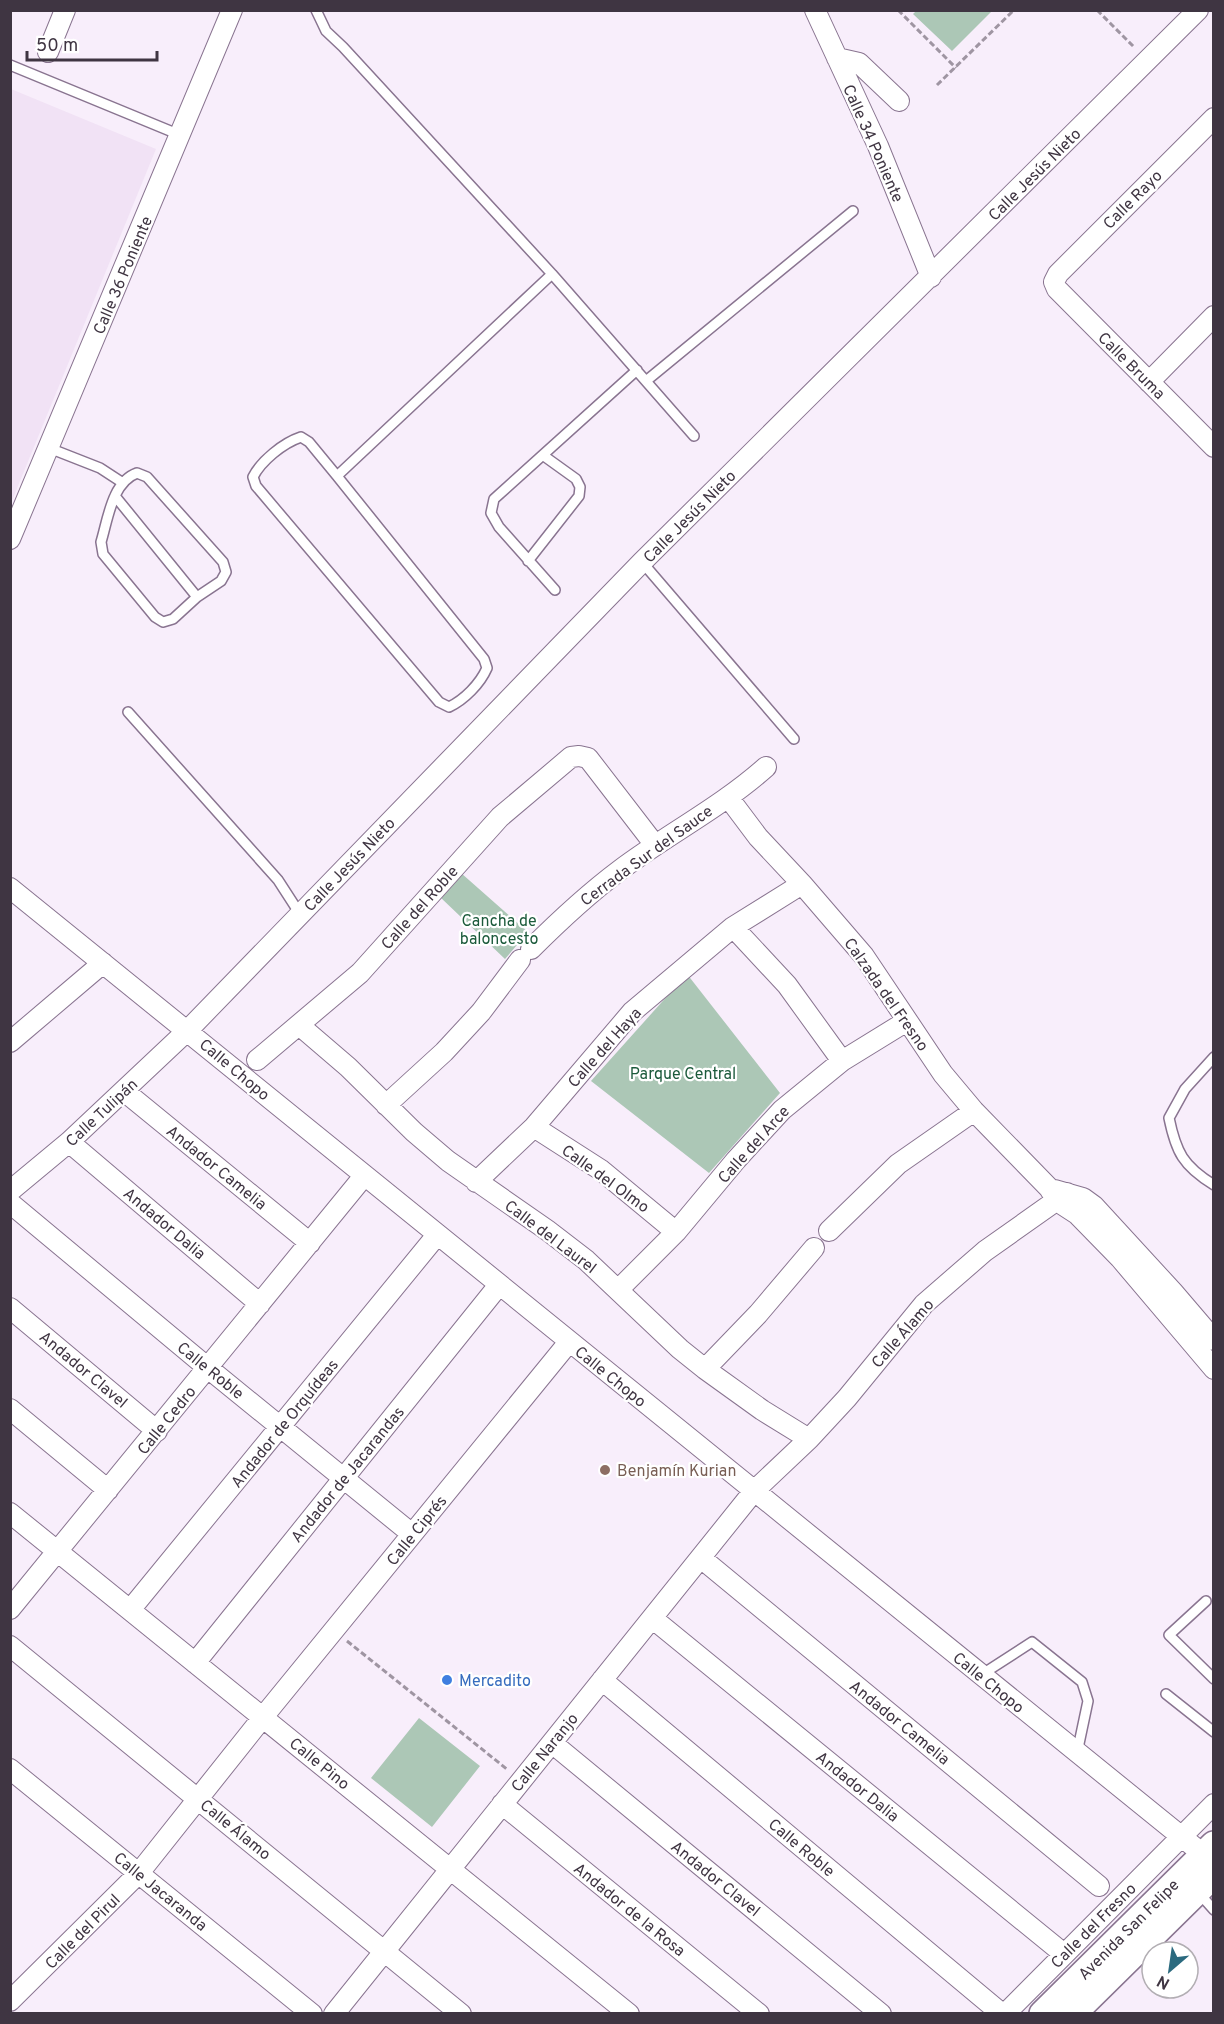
<svg xmlns="http://www.w3.org/2000/svg" width="1224" height="2024" viewBox="0 0 1224 2024" font-family="Overpass,sans-serif">
	<style>
		.education { fill: #f1e2f5 }
		.green { fill: #acc7b6 }
		.lines { fill: none; stroke-linecap: round; stroke-linejoin: round }
		.lane-casing { stroke: #897490; stroke-width: 12 }
		.street-casing { stroke: #897490; stroke-width: 22 }
		.secondary-casing { stroke: #897490; stroke-width: 30 }
		.path { stroke: #9f95a2; stroke-width: 3; stroke-dasharray: 6 3; stroke-linecap: butt }
		.lane { stroke: #fff; stroke-width: 9 }
		.street { stroke: #fff; stroke-width: 20 }
		.secondary { stroke: #fff; stroke-width: 27 }
		.education-dot { fill: #8d6e63; stroke: #fff; stroke-width: 2 }
		.shop-dot { fill: #3f7fe0; stroke: #fff; stroke-width: 2 }
		.labels { text-anchor: middle; stroke-width: 4.5; stroke-linejoin: round; paint-order: stroke }
		.street-label { font-size: 16px; fill: #3f3542; stroke: #fff }
		.park-label { font-size: 16px; fill: #1b5a3b; stroke: #fff }
		.education-label { font-size: 16px; fill: #785e54; stroke: #fff; text-anchor: start }
		.shop-label { font-size: 16px; fill: #366cbe; stroke: #fff; text-anchor: start }
	</style>
	<rect width="100%" height="100%" fill="#f8eefb"/>
	<path class="education" d="M11 89 156 149 11 503Z"/>
	<path class="green" d="M916 11V10L992 11 952 51 913 14Z
		M461 873 528 932 505 959 440 897Z
		M687 974 780 1093 709 1173 591 1081Z
		M419 1718 480 1766 432 1827 371 1778Z"/>
	<g class="lines">
		<defs>
			<path id="lane" d="M316 10 326 31 343 47 552 274 694 436
				M10 65 180 135
				M646 381 853 211
				M301 437 309 442 337 476 484 659 487 668C480 684 464 700 449 707L439 702 256 486 253 477C261 461 283 443 301 437Z
				M49 448 100 468 123 483
				M137 473 147 477 223 562 226 572 221 581 197 597 173 619 163 622 155 617 103 554 101 542C108 519 112 482 137 473Z
				M337 476 552 274
				M115 496 197 597
				M528 561 579 496 580 487 576 479 544 456
				M642 562 794 739
				M555 590 499 527 491 513 494 499 637 370
				M128 712 278 880 300 914
				M1214 1057 1185 1089 1169 1118C1176 1152 1183 1166 1214 1185
				M1206 1601 1169 1635 1214 1679
				M981 1675 1032 1642 1082 1682 1088 1701 1077 1753
				M1166 1694 1214 1732
				M1198 1892 1214 1910"/>
			<path id="street" d="M815 10 878 146 931 277
				M48 52 65 10
				M837 58 859 63 899 101
				M1214 118 1058 274 1054 282 1057 289 1214 447
				M1149 382 1214 316
				M10 539 232 10
				M728 797 758 837 802 884 864 956 943 1074 974 1111 1049 1188 1057 1201 1077 1214 1120 1258 1214 1369
				M10 888 1214 1863
				M733 927 787 985 842 1061
				M531 949C559 921 588 894 620 870 668 834 721 807 766 767
				M299 1025 348 1067 414 1132 448 1161 547 1230 586 1260 680 1349 705 1369 762 1410 809 1439
				M10 1042 103 963
				M257 1060 360 973 500 817 571 757 579 756 588 758 655 845
				M124 1091 310 1243
				M386 1105 444 1052 481 1012 520 960
				M534 1127 601 1170 676 1232
				M69 1142 260 1304
				M476 1182 534 1127 632 1012 733 927 802 884
				M1055 1190 1083 1198 1094 1206 1173 1292 1214 1340
				M10 1191 69 1142 188 1030 642 562 1198 10
				M10 1203 208 1368 412 1534
				M829 1231 898 1164 974 1111
				M619 1289 676 1232 736 1160 782 1110 842 1061 907 1021
				M10 1308 157 1431
				M705 1369 758 1314 814 1248
				M10 1409 108 1490
				M10 1513 629 2014
				M701 1558 1099 1886
				M10 1609 364 1176
				M130 1610 437 1235
				M652 1618 1064 1954
				M10 1646 461 2014
				M195 1663 499 1285
				M602 1680 1002 2014
				M552 1743 881 2014
				M10 1769 312 2014
				M502 1804 759 2014
				M10 2001 139 1873 263 1717 569 1342
				M334 2014 754 1491 809 1439 847 1398 924 1304 985 1251 1067 1193
				M1005 2014 1214 1804"/>
			<path id="secondary" d="M1043 2014 1214 1845
				M1072 2014 1214 1874"/>
		</defs>
		<use href="#lane" class="lane-casing"/>
		<use href="#street" class="street-casing"/>
		<use href="#secondary" class="secondary-casing"/>
		<path class="path" d="M898 10 956 68
			M1097 10 1134 47
			M937 85 1014 10
			M347 1641 508 1770"/>
		<use href="#lane" class="lane"/>
		<use href="#street" class="street"/>
		<use href="#secondary" class="secondary"/>
	</g>
	<circle class="education-dot" cx="605" cy="1470" r="6"/>
	<circle class="shop-dot" cx="447" cy="1680" r="6"/>
	<g class="labels">
		<g class="street-label">
			<text transform="translate(874 143) rotate(66)" y="6">Calle 34 Poniente</text>
			<text transform="translate(1034 174) rotate(-45)" y="6">Calle Jesús Nieto</text>
			<text transform="translate(1132 199) rotate(-45)" y="6">Calle Rayo</text>
			<text transform="translate(122 275) rotate(-67)" y="6">Calle 36 Poniente</text>
			<text transform="translate(1132 365) rotate(45)" y="6">Calle Bruma</text>
			<text transform="translate(689 516) rotate(-45)" y="6">Calle Jesús Nieto</text>
			<text transform="translate(646 855) rotate(-36)" y="6">Cerrada Sur del Sauce</text>
			<text transform="translate(349 864) rotate(-46)" y="6">Calle Jesús Nieto</text>
			<text transform="translate(419 907) rotate(-48)" y="6">Calle del Roble</text>
			<text transform="translate(887 994) rotate(55)" y="6">Calzada del Fresno</text>
			<text transform="translate(604 1047) rotate(-48)" y="6">Calle del Haya</text>
			<text transform="translate(235 1069) rotate(40)" y="6">Calle Chopo</text>
			<text transform="translate(101 1112) rotate(-43)" y="6">Calle Tulipán</text>
			<text transform="translate(753 1144) rotate(-48)" y="6">Calle del Arce</text>
			<text transform="translate(217 1167) rotate(39)" y="6">Andador Camelia</text>
			<text transform="translate(606 1178) rotate(36)" y="6">Calle del Olmo</text>
			<text transform="translate(165 1223) rotate(40)" y="6">Andador Dalia</text>
			<text transform="translate(551 1236) rotate(37)" y="6">Calle del Laurel</text>
			<text transform="translate(902 1333) rotate(-49)" y="6">Calle Álamo</text>
			<text transform="translate(84 1369) rotate(40)" y="6">Andador Clavel</text>
			<text transform="translate(211 1370) rotate(39)" y="6">Calle Roble</text>
			<text transform="translate(611 1376) rotate(39)" y="6">Calle Chopo</text>
			<text transform="translate(166 1420) rotate(-51)" y="6">Calle Cedro</text>
			<text transform="translate(284 1423) rotate(-51)" y="6">Andador de Orquídeas</text>
			<text transform="translate(347 1474) rotate(-51)" y="6">Andador de Jacarandas</text>
			<text transform="translate(416 1530) rotate(-51)" y="6">Calle Ciprés</text>
			<text transform="translate(989 1682) rotate(39)" y="6">Calle Chopo</text>
			<text transform="translate(900 1722) rotate(39)" y="6">Andador Camelia</text>
			<text transform="translate(544 1752) rotate(-51)" y="6">Calle Naranjo</text>
			<text transform="translate(320 1763) rotate(39)" y="6">Calle Pino</text>
			<text transform="translate(858 1786) rotate(39)" y="6">Andador Dalia</text>
			<text transform="translate(236 1829) rotate(39)" y="6">Calle Álamo</text>
			<text transform="translate(802 1847) rotate(40)" y="6">Calle Roble</text>
			<text transform="translate(716 1878) rotate(39)" y="6">Andador Clavel</text>
			<text transform="translate(161 1891) rotate(39)" y="6">Calle Jacaranda</text>
			<text transform="translate(630 1909) rotate(39)" y="6">Andador de la Rosa</text>
			<text transform="translate(1093 1925) rotate(-45)" y="6">Calle del Fresno</text>
			<text transform="translate(1128 1929) rotate(-45)" y="6">Avenida San Felipe</text>
			<text transform="translate(82 1931) rotate(-45)" y="6">Calle del Pirul</text>
		</g>
		<g class="park-label">
			<text x="499" y="926">Cancha de<tspan x="499" dy="18">baloncesto</tspan></text>
			<text x="683" y="1079">Parque Central</text>
		</g>
		<g class="education-label">
			<text x="617" y="1476">Benjamín Kurian</text>
		</g>
		<g class="shop-label">
			<text x="459" y="1686">Mercadito</text>
		</g>
	</g>
	<rect width="1224" height="2024" fill="none" stroke="#3f3542" stroke-width="24"/>
	<g transform="translate(1170 1970) rotate(209)"><circle r="28" fill="#ffffff" stroke="#b2aeb3" stroke-width="1.5"/>
	<path d="M0-4.5L10 22L0 15L-10 22Z" fill="#2b6a7f"/>
	<text y="-9" font-size="16" font-weight="bold" text-anchor="middle" fill="#3f3542">N</text>
	</g>
	<path d="M27 51v9h130v-9" fill="none" stroke="#3f3542" stroke-width="3"/>
	<text x="36" y="51" font-size="18" fill="#3f3542" stroke="#ffffff" stroke-width="4.5" paint-order="stroke">50 m</text>
</svg>
